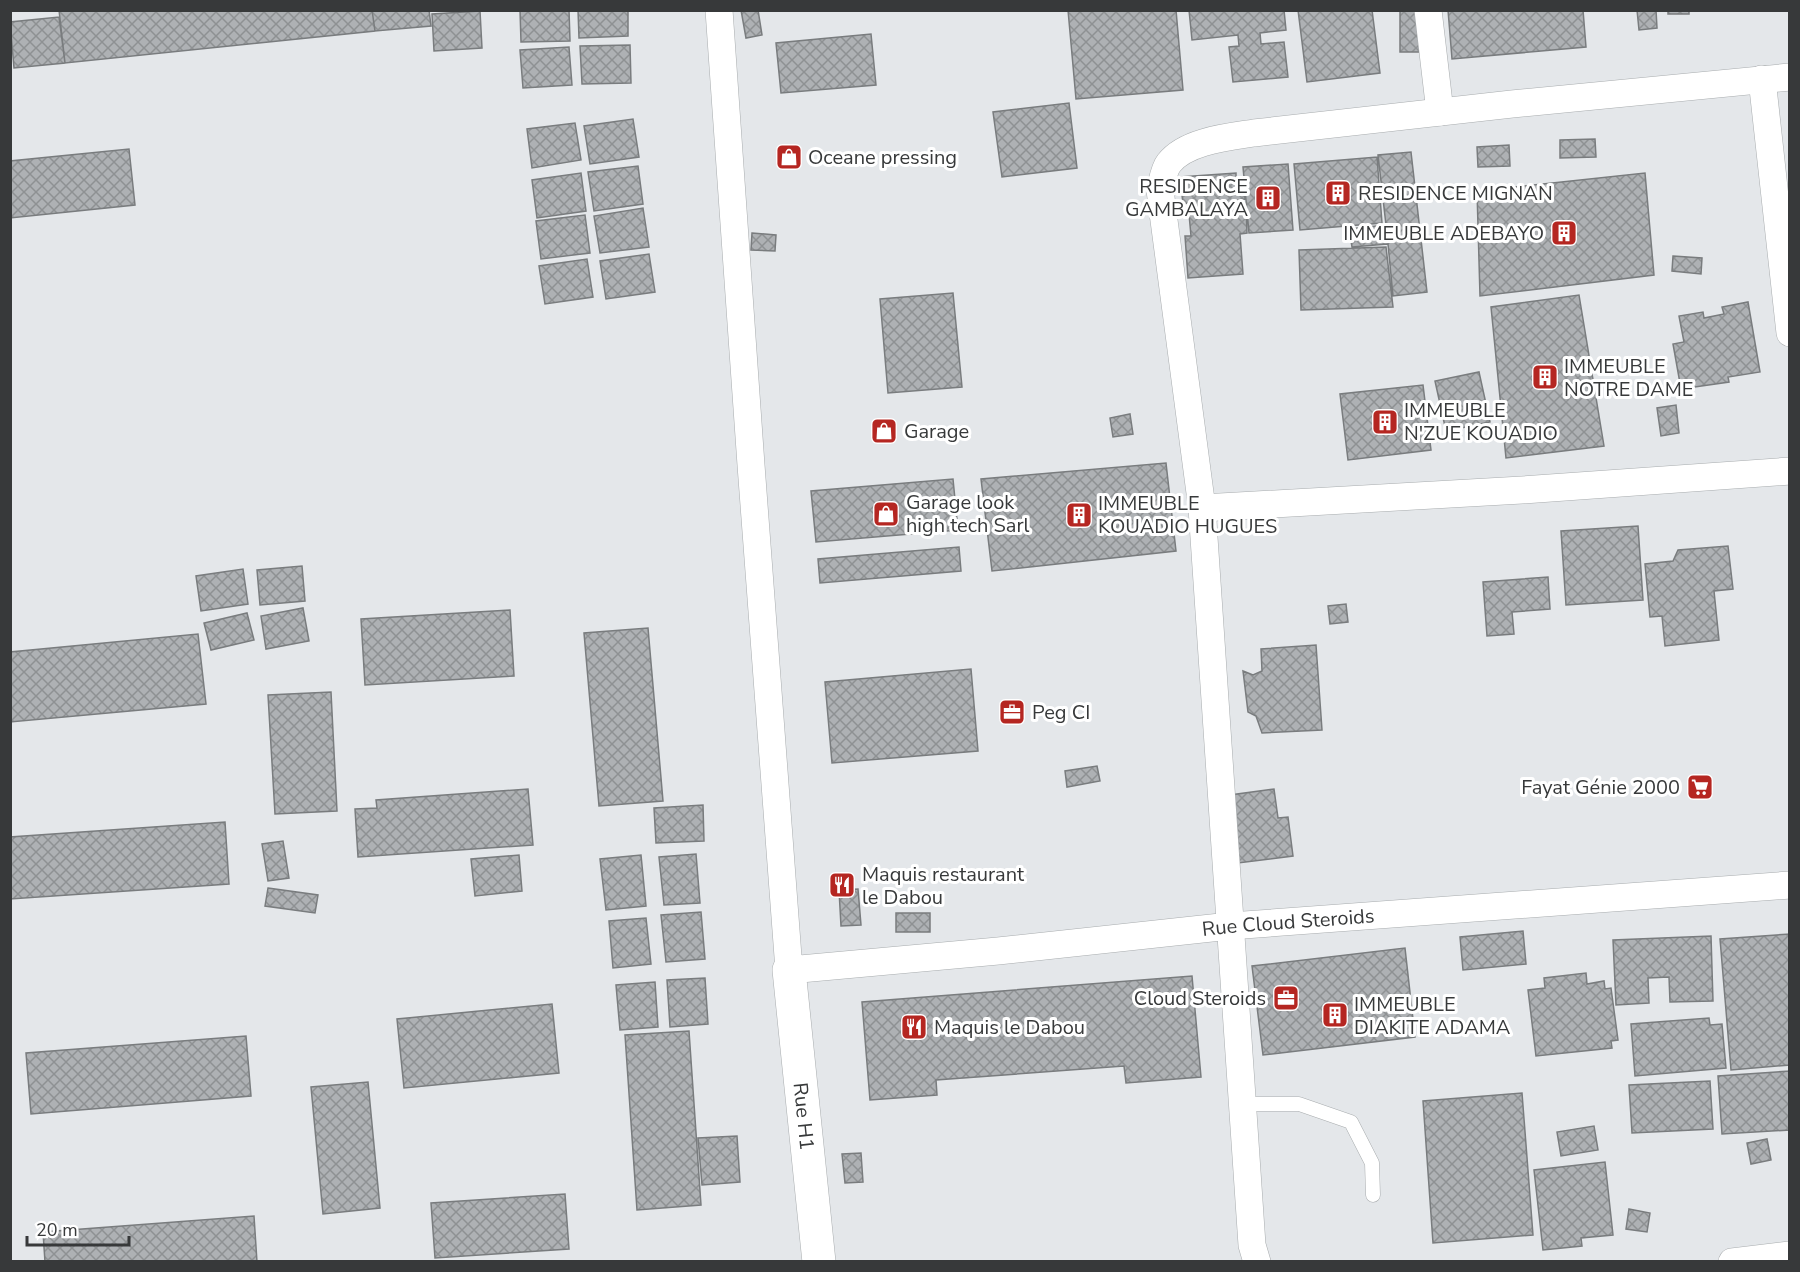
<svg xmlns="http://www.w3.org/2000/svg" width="1800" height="1272" viewBox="0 0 1800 1272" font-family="'Nunito Sans',sans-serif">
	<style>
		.building { fill: url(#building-cross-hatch); stroke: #797c7e; stroke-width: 1.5 }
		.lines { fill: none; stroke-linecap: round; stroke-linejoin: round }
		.lane-casing { stroke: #a8acae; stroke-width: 15 }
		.street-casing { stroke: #a8acae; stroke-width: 28 }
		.secondary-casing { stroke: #a8acae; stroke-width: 34 }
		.lane { stroke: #fff; stroke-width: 14 }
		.street { stroke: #fff; stroke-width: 27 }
		.secondary { stroke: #fff; stroke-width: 33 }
		.labels { text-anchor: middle; stroke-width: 6; stroke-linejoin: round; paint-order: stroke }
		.poi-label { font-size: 20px; fill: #37393a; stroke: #fff; text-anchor: start }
		.street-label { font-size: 20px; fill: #37393a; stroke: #fff }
	</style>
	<defs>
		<pattern id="building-cross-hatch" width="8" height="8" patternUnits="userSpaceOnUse" patternTransform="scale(1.5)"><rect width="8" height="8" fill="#aeb1b4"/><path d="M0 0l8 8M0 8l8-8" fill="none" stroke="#8e9193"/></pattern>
	</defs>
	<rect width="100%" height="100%" fill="#e4e7ea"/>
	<path class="building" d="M59 10H372L375 31 65 63Z
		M372 10H429L431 26 375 31Z
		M520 10H569L570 41 521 42Z
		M578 10H628V36L579 38Z
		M741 10H758L762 35 746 38Z
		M1068 10H1176L1183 90 1076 99Z
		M1189 10H1284L1286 30 1260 33 1261 44 1284 42 1288 77 1233 82 1229 47 1239 46 1238 35 1192 40Z
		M1298 10H1372L1380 73 1307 82Z
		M1400 10H1422L1423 52H1400Z
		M1448 10H1583L1586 47 1452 59Z
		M1637 10H1656L1657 28 1639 30Z
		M1668 10H1689V14H1668Z
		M480 11 482 48 434 51 432 14Z
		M59 17 65 63 14 68 10 22Z
		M871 34 876 85 781 93 776 43Z
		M630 45 631 83 582 84 580 46Z
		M569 47 572 85 523 88 520 50Z
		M1069 103 1077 168 1002 177 993 112Z
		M633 119 639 157 590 164 584 126Z
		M575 123 581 160 532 168 527 129Z
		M1595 139 1596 157 1560 158V140Z
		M1509 145 1510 166 1478 167 1477 147Z
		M129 149 135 205 10 218V161Z
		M1411 152 1427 292 1393 296 1388 244 1352 247 1349 229 1386 225 1378 155Z
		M1377 157 1382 223 1300 230 1294 164Z
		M1288 164 1293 230 1249 233 1243 167Z
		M638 166 643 204 594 211 588 172Z
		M581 173 586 211 537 218 532 180Z
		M1236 173V181L1243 180 1245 199 1238 200V207H1246L1247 233 1240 234 1243 274 1188 278 1185 236H1191L1188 203 1183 204 1180 177Z
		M1645 173 1654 275 1480 296 1477 191Z
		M643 208 649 247 600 253 594 216Z
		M585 215 590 253 541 259 536 221Z
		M752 233 776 235 775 251 751 250Z
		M1386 247 1393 307 1301 310 1299 250Z
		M649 254 655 292 606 299 600 261Z
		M1673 256 1702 258 1701 274 1672 271Z
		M587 259 593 297 545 304 539 266Z
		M953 293 962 387 888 393 880 299Z
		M1579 295 1604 446 1506 458 1491 307Z
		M1748 302 1760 372 1728 377 1729 382 1681 389 1673 344 1684 342 1679 316 1703 312 1704 318 1724 314 1722 307Z
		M1479 372 1490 422 1446 431 1435 381Z
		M1423 385 1431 450 1348 460 1340 394Z
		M1676 405 1679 433 1661 436 1657 408Z
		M1130 414 1133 434 1113 437 1110 418Z
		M1166 463 1176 551 992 571 981 479Z
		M953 479 958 530 816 542 811 491Z
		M1638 526 1643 600 1566 605 1561 531Z
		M1728 546 1733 589 1714 591 1719 640 1665 646 1662 616 1650 617 1645 564 1673 561 1678 550Z
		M959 547 961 571 820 583 818 559Z
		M302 566 305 601 260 605 257 570Z
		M243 569 248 604 201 611 196 576Z
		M1548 577 1550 609 1512 612 1514 634 1487 636 1483 582Z
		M1346 604 1348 622 1330 624 1328 606Z
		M303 608 309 641 266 649 261 616Z
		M510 610 514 676 365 685 361 619Z
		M247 613 254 640 211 650 204 623Z
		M648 628 663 801 599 806 584 633Z
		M198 634 206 704 10 722V652Z
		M1316 645 1322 730 1262 733 1256 716 1248 712 1243 671 1253 675 1262 671 1261 649Z
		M971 669 978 751 832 763 825 682Z
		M331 692 337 811 275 814 268 695Z
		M1097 766 1100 781 1067 787 1065 771Z
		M528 789 533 845 358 857 355 809 377 808 376 800Z
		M1274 789 1278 818 1288 817 1293 856 1238 863 1230 795Z
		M703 805 704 841 656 843 654 808Z
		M225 822 229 884 10 899V837Z
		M283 841 289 878 268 881 262 844Z
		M696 854 700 903 664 905 659 857Z
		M519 855 522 891 475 896 471 859Z
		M641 855 646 906 606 910 600 859Z
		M268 888 318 895 315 913 265 906Z
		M858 889 861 925 841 926 839 890Z
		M701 912 705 959 666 962 661 915Z
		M896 913H930V932H896Z
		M646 918 651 964 613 968 609 921Z
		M1523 931 1526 964 1463 970 1460 937Z
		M1790 934V1065L1731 1070 1720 939Z
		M1711 936 1713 1001 1670 1002 1669 977 1648 978 1649 1003 1616 1005 1613 940Z
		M1405 948 1415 1037 1263 1055 1252 966Z
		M1586 973 1587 984 1604 981 1605 989 1611 988 1618 1040 1611 1041 1612 1048 1536 1056 1528 990 1545 988 1544 978Z
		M1192 976 1201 1077 1126 1083 1124 1066 936 1080 937 1095 870 1100 862 1002Z
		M705 978 708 1024 670 1027 667 980Z
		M655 982 658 1027 620 1030 616 985Z
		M552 1004 559 1073 404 1088 397 1019Z
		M1709 1018 1710 1025 1722 1024 1726 1068 1635 1076 1631 1024Z
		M689 1031 701 1205 637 1210 625 1035Z
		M246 1036 251 1096 31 1114 26 1053Z
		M1790 1071V1130L1722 1134 1718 1076Z
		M1710 1081 1713 1129 1632 1133 1629 1085Z
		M368 1082 380 1208 323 1214 311 1087Z
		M1522 1093 1533 1235 1433 1243 1423 1101Z
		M1594 1126 1598 1150 1561 1156 1557 1132Z
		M737 1136 740 1182 702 1185 698 1138Z
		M1767 1139 1771 1160 1751 1164 1747 1143Z
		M861 1153 863 1182 845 1183 842 1154Z
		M1605 1162 1613 1235 1581 1238 1582 1246 1543 1250 1534 1170Z
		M565 1194 569 1249 435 1258 431 1203Z
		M1629 1209 1650 1213 1647 1232 1626 1229Z
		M254 1216 257 1262H45L43 1232Z"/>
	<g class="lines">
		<defs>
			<path id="lane" d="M1242 1104H1299L1351 1122 1372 1163 1373 1195"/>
			<g id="street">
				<path id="s1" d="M719 10 751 465 789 970 998 951 1230 926 1790 885"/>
				<path d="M1428 10 1440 112"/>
				<path d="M1762 79 1790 333"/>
				<path d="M1202 508 1522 490 1790 471"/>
				<path d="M1257 1262 1252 1245 1202 508 1160 190C1162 182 1164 169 1169 163 1186 141 1228 137 1254 133L1512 104 1790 77"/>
				<path d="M1732 1262 1790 1255"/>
			</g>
			<g id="secondary">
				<path id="s2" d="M789 970 819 1262"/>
			</g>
		</defs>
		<use href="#lane" class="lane-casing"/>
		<use href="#street" class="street-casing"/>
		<use href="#secondary" class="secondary-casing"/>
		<use href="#lane" class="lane"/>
		<use href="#street" class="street"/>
		<use href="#secondary" class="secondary"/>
	</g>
	<defs>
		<symbol id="shop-square" viewBox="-11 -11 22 22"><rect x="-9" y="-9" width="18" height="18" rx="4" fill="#b52621" stroke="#fff"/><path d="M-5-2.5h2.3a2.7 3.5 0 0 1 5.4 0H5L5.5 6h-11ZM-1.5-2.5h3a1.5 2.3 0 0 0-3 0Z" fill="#fff"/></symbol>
		<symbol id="building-square" viewBox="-11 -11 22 22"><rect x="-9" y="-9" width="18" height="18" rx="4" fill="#b52621" stroke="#fff"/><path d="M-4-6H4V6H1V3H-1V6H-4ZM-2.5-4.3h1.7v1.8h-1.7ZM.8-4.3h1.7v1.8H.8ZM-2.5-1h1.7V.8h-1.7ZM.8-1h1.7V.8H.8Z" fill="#fff"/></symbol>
		<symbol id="office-square" viewBox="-11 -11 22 22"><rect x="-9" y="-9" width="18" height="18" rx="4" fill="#b52621" stroke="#fff"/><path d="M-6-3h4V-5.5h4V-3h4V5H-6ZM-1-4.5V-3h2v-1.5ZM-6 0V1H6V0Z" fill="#fff"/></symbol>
		<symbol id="supermarket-square" viewBox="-11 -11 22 22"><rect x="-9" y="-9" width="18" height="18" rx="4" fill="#b52621" stroke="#fff"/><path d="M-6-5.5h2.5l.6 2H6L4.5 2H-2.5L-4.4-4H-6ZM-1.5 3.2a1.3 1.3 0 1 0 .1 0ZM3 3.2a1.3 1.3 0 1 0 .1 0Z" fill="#fff"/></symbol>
		<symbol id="restaurant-square" viewBox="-11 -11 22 22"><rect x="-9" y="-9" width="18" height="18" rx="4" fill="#b52621" stroke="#fff"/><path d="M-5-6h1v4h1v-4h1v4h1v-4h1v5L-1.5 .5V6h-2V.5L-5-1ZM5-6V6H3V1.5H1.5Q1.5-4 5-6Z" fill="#fff"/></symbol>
	</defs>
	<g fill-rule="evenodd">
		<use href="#shop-square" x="774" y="142" width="30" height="30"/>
		<use href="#building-square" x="1323" y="178" width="30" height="30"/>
		<use href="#building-square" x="1253" y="183" width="30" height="30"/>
		<use href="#building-square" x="1549" y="218" width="30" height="30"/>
		<use href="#building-square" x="1530" y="362" width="30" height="30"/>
		<use href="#building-square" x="1370" y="407" width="30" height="30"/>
		<use href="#shop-square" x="869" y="416" width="30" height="30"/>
		<use href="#shop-square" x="871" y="499" width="30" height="30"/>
		<use href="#building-square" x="1064" y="500" width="30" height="30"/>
		<use href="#office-square" x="997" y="697" width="30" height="30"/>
		<use href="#supermarket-square" x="1685" y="772" width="30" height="30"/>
		<use href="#restaurant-square" x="827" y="870" width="30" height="30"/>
		<use href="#office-square" x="1271" y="983" width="30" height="30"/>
		<use href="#building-square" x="1320" y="1000" width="30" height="30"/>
		<use href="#restaurant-square" x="899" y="1012" width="30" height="30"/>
	</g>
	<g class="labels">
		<g class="poi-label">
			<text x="808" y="164">Oceane pressing</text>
			<text x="1248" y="193" text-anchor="end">RESIDENCE<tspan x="1248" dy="23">GAMBALAYA</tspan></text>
			<text x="1358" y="200">RESIDENCE MIGNAN</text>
			<text x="1544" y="240" text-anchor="end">IMMEUBLE ADEBAYO</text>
			<text x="1564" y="373">IMMEUBLE<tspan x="1564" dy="23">NOTRE DAME</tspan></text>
			<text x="1404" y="417">IMMEUBLE<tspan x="1404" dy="23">N'ZUE KOUADIO</tspan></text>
			<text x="904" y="438">Garage</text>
			<text x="906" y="509">Garage look<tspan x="906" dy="23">high tech Sarl</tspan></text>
			<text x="1098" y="510">IMMEUBLE<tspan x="1098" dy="23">KOUADIO HUGUES</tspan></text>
			<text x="1032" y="719">Peg CI</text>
			<text x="1680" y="794" text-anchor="end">Fayat Génie 2000</text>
			<text x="862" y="881">Maquis restaurant<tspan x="862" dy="23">le Dabou</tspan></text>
			<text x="1266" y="1005" text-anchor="end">Cloud Steroids</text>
			<text x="1354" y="1011">IMMEUBLE<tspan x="1354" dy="23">DIAKITE ADAMA</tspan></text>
			<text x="934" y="1034">Maquis le Dabou</text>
		</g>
		<g class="street-label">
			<text dy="7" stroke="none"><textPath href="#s1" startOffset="1464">Rue Cloud Steroids</textPath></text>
			<text dy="7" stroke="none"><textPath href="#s2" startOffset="147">Rue H1</textPath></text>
		</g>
	</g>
	<rect width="1800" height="1272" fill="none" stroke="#37393a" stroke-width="24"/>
	<path d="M27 1236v9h102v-9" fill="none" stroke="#37393a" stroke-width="3"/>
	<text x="36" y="1236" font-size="18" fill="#37393a" stroke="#ffffff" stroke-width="4.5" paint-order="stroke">20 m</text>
</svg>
